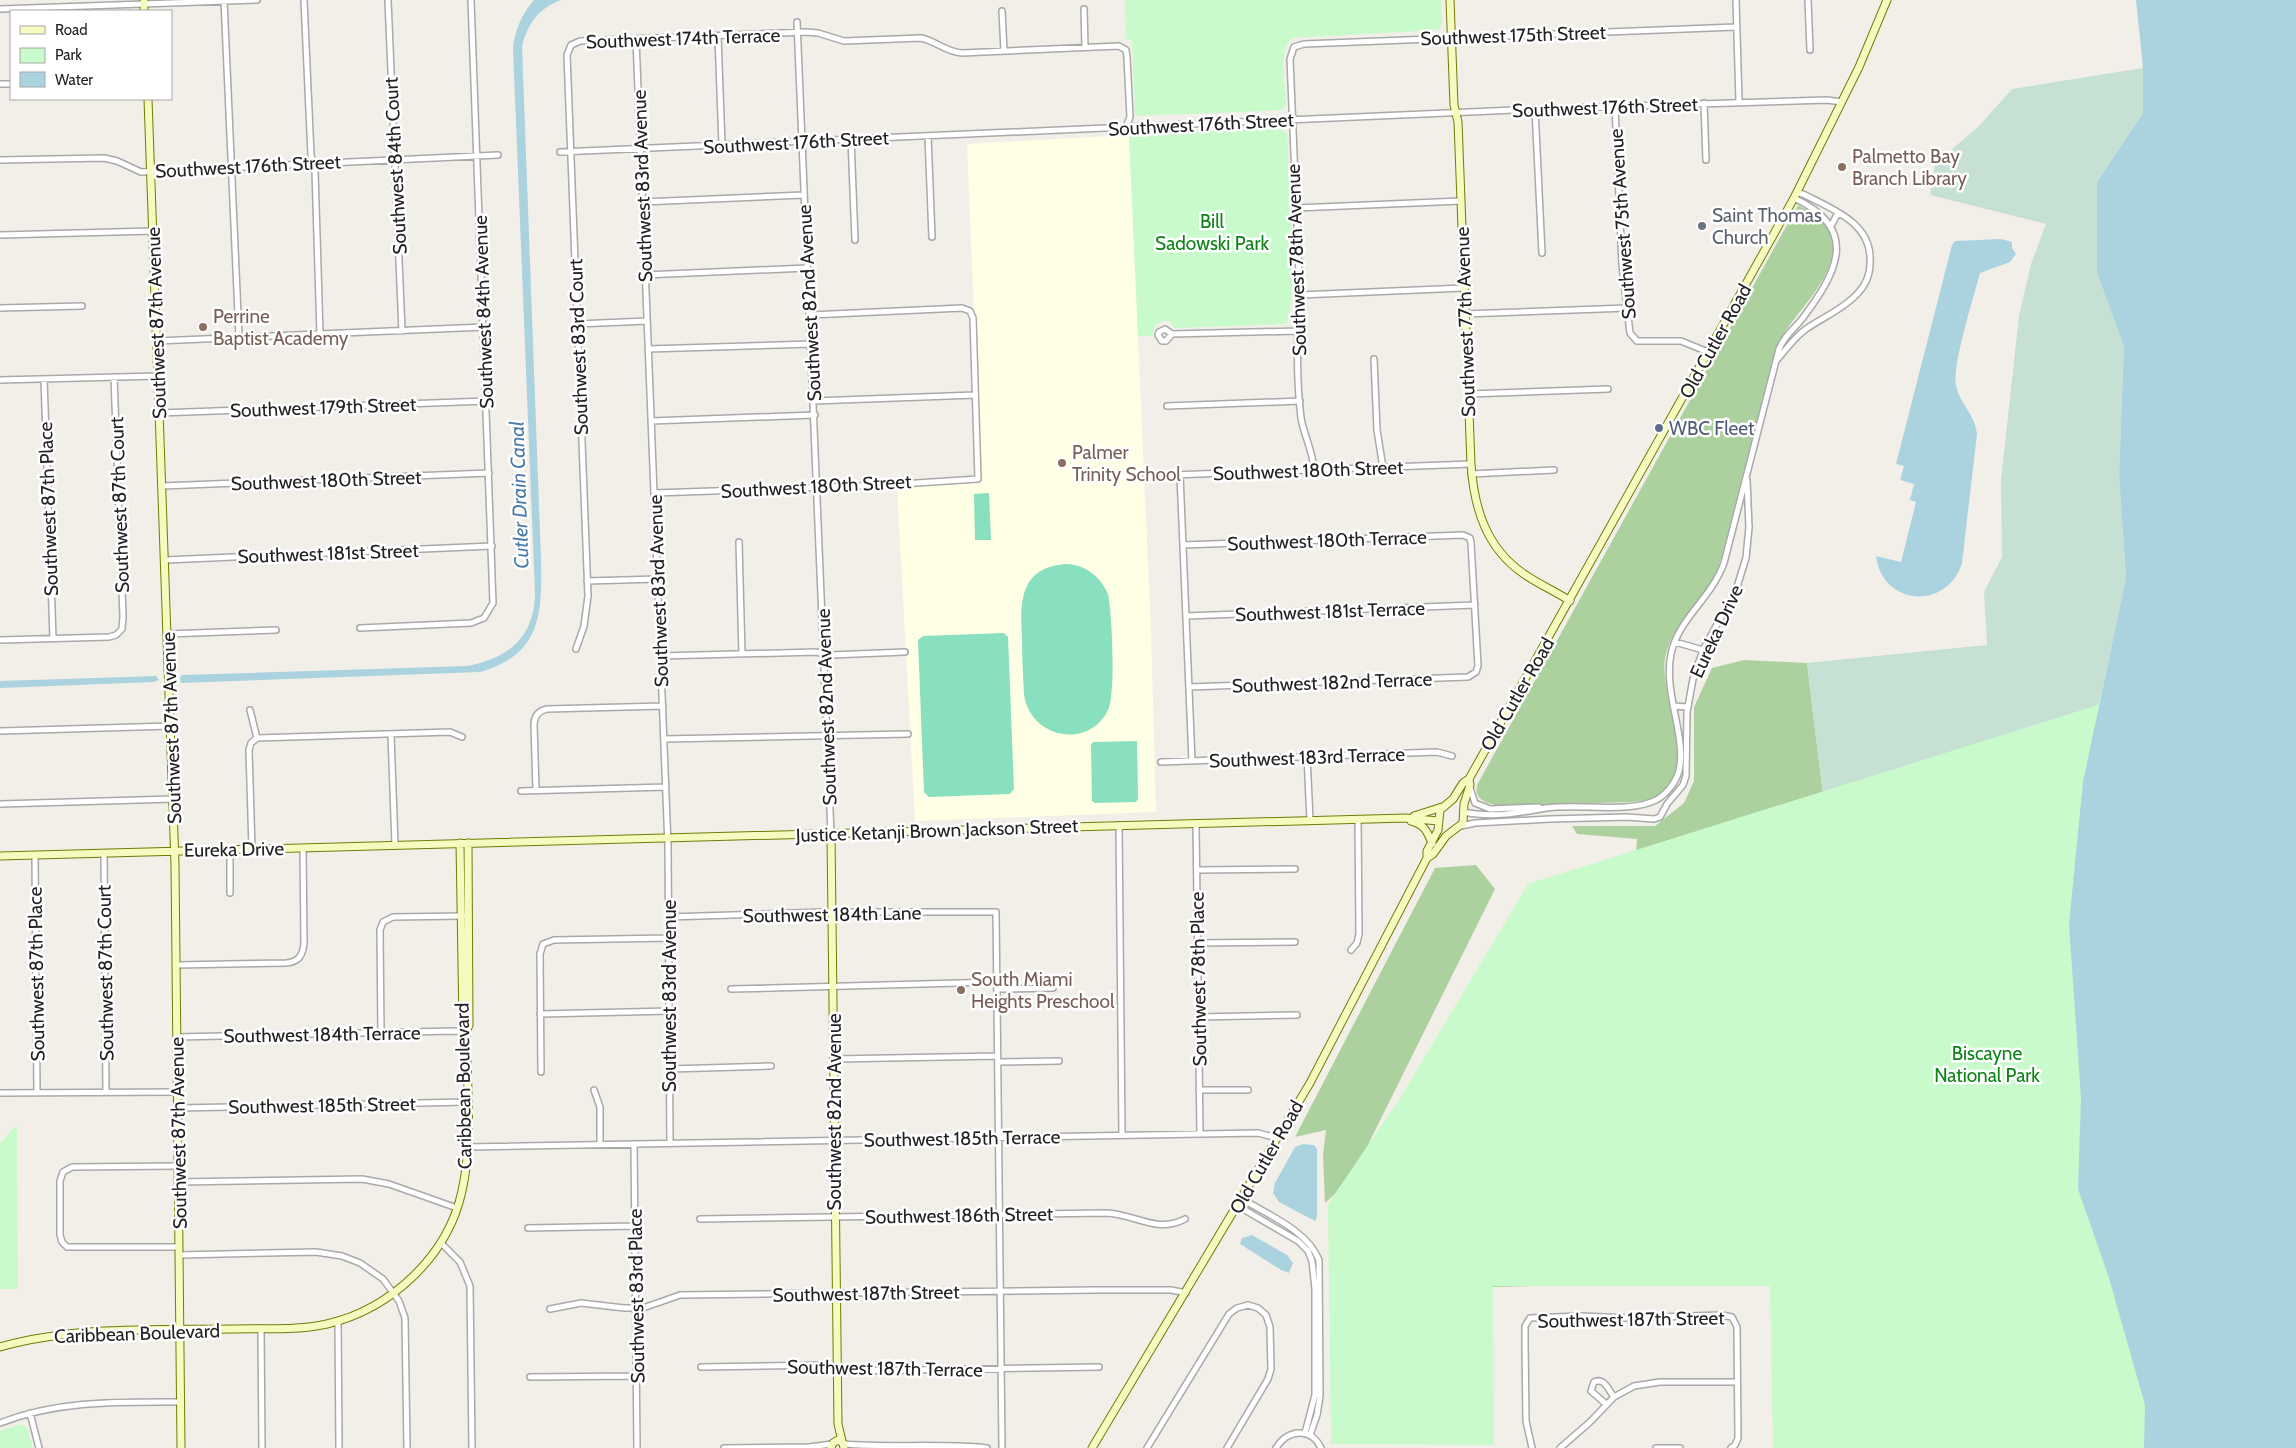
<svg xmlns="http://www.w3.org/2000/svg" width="2296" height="1448" viewBox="0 0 2296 1448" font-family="Cabin,sans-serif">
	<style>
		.education { fill: #ffffe5 }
		.forest { fill: #add19e }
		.wetland { fill: #c6e0d4 }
		.park { fill: #c8facc }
		.pitch { fill: #88e0be }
		.water { fill: #aad3df }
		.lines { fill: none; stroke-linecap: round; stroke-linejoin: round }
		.street-casing { stroke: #a9a9a9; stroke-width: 8 }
		.secondary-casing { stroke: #707d05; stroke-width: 9 }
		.street { stroke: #fff; stroke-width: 5 }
		.secondary { stroke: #f7fabf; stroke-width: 7 }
		.education-dot { fill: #8d6e63; stroke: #fff; stroke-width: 2 }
		.worship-dot { fill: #6b7280; stroke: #fff; stroke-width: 2 }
		.service-dot { fill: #5c6f8a; stroke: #fff; stroke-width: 2 }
		.labels { text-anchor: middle; stroke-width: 5; stroke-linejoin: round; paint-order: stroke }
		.street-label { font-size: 19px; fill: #222; stroke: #fff }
		.education-label { font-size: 19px; fill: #785e54; stroke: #fff; text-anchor: start }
		.worship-label { font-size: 19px; fill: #5b616d; stroke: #fff; text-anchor: start }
		.park-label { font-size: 19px; fill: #0c8416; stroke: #fff }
		.service-label { font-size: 19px; fill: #4e5e75; stroke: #fff; text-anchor: start }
		.water-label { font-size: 20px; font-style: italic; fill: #4a7aab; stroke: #fff }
	</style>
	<rect width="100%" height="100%" fill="#f2efe9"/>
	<path class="education" d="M1129 135 1151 631 1156 812 915 821 897 487 981 481 967 144Z"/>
	<path class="forest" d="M1798 205C1804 209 1813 211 1818 216 1858 252 1808 299 1787 329 1782 336 1779 343 1775 350L1722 556C1719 564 1717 574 1713 581 1698 608 1671 626 1665 659 1659 697 1703 776 1653 798 1646 801 1637 801 1630 802L1499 806C1486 803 1474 800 1477 785Z
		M1744 660 1807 663 1824 803 1734 1281 1492 1287 1632 905 1637 839 1577 834 1572 826H1655L1684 803 1694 781V707L1712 668Z
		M1476 865 1495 889 1351 1179 1325 1203 1323 1155 1326 1130 1295 1137 1435 868Z"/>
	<path class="wetland" d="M2143 68V113L2097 182V273L2124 347 2119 475 2126 578 2083 781 1824 803 1807 663 1987 645 1984 592 2002 557 2001 480 2019 316 2031 264 2046 224 1930 195 1935 164 1979 126 2012 89Z"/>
	<path class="park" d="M1125 0H1441L1442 24 1438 30 1292 38C1278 47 1286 89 1286 105L1281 110 1138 116 1135 113 1132 40 1126 39Z
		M2276 0H2296V1448H1773L1770 1286H1493L1494 1445 1331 1444 1328 1204 1400 1098 1528 884 2098 705Z
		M1280 128 1287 133 1294 284 1288 322 1286 324 1175 328 1169 321H1162L1155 325 1152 336H1138L1129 135Z
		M17 1125 18 1289H0V1143Z
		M21 1424 27 1428 33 1448H0V1431Z"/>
	<path class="pitch" d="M989 493 991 540H975L974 494Z
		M1066 564C1086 565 1100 576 1108 594 1112 614 1116 693 1108 710 1088 751 1029 737 1024 694 1023 676 1022 657 1022 639 1020 603 1019 567 1066 564Z
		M1004 633 1008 637 1014 789 1010 794 929 797 924 792 918 640 923 636Z
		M1137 741 1138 799 1136 802 1095 803 1092 801 1091 745 1093 742Z"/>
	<path class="water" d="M534 0H561C538 9 528 23 522 46L541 559C542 614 542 654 480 672L181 683 180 677 182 675 468 666C509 658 534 637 535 594L513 48C515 29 522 14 534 0Z
		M2136 0H2296V1448H2144L2145 1405 2109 1278 2078 1189 2081 1098 2069 924 2083 782 2126 578 2119 475 2124 347 2097 273V182L2143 113V68Z
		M2001 239 2012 242V248L2016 254 2010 262 1980 273C1974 297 1952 364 1956 385 1959 403 1975 414 1977 434L1962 563C1947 611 1882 606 1876 556L1901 562 1916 502 1910 500 1914 484 1900 480 1904 466 1896 464 1952 245 1955 241Z
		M156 676 159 680 154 682 0 688V681Z
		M1303 1144 1314 1145 1317 1149V1217L1315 1221 1279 1202 1273 1193 1275 1183 1295 1147Z
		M1252 1235 1287 1255 1293 1263 1289 1273 1281 1270 1240 1244 1242 1238Z"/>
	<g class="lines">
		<defs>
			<path id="street" d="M224 0 239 337
				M304 0 311 155 315 171 320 334
				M388 0 402 331
				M1736 0 1739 102
				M1808 0 1810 50
				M0 9 257 0
				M1084 9 1085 47
				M1002 11 1004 51
				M797 22 831 834
				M718 36 722 145
				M636 39 668 846 670 1143
				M0 84H11
				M1704 103 1706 160
				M1615 106 1622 265 1630 333 1637 341H1681L1708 352
				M1535 109 1542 253
				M928 136 932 237
				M851 139 855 240
				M560 152 1535 109 1827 100 1842 102
				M0 160 104 158 117 161 141 172 498 155
				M643 202 803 195
				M1296 208 1461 201
				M1831 226 1838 213
				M0 235 153 231
				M645 275 807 268
				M1300 295 1463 288
				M0 308 82 306
				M1464 314 1628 308
				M577 324 647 321
				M1172 334 1166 341H1162L1158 335 1159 332 1165 329 1172 334 1297 331
				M157 341 484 327
				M648 349 811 344
				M1374 359 1377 430 1383 468
				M1777 360C1786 349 1795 337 1806 329 1822 318 1841 310 1854 297 1864 288 1870 276 1870 263 1873 223 1832 209 1803 194L1797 193
				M44 379 53 638
				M0 380 158 376
				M1468 394 1608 389
				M814 401 975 395
				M1167 406 1300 401
				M159 413 487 401
				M651 421 815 415
				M1314 470C1313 451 1304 436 1301 418 1296 378 1297 335 1300 296L1290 59 1294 47 1304 44 1736 27
				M1471 474 1554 470
				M1180 475 1192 761
				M1146 476 1471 464
				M162 486 489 473
				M654 493 886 485 978 479 973 318 970 311 962 308 810 315
				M739 542 742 654
				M1183 545 1463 535 1470 538 1471 543 1478 666 1476 672 1468 677 1189 687
				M165 560 492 546
				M587 581 657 579
				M1186 616 1475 605
				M360 628 471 623 484 618 493 603 471 0
				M167 634 276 630
				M0 640 109 637 116 635 122 629 123 616 114 377
				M1675 642 1703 650
				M576 649 584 626 588 596 567 55 571 45 580 41 806 32 818 33 844 41 921 38C936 41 946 52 962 53L1119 46 1126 50 1127 58 1130 117 1126 127
				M661 656 815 652 831 655 905 652
				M1673 706 1688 707
				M250 710 257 738
				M0 731 171 726
				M391 734 395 845
				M257 738 450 732 462 737
				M664 739 908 734
				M1307 756 1310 820
				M1161 762 1437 752 1452 756
				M1470 788 1475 803 1490 809 1539 807
				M536 790 534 725C534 716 538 711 547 709L663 706
				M521 791 666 787
				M0 804 173 799
				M1464 812C1491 818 1520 813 1546 808 1577 803 1628 814 1656 800 1666 795 1676 782 1679 771 1687 737 1663 693 1671 654 1678 619 1711 599 1724 563L1779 349C1784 336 1794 329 1802 319 1837 273 1861 229 1794 198
				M1196 823 1200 1134
				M1119 825 1122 1135
				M1461 826 1475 823 1550 819 1627 817 1654 819 1660 817 1667 804 1683 785 1686 776 1687 712 1693 679 1703 650 1736 590 1746 558 1749 527 1747 480
				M252 849 249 750 251 743 257 738
				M230 850V893
				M104 853 106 1092
				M35 855 37 1092
				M1197 870 1295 869
				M668 917 824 912H996L1002 1448
				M1197 943 1295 942
				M1351 950 1357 943 1359 934 1358 819
				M176 965 286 963C299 962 303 955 304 943L303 848
				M731 989 997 982
				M997 989 1053 988
				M540 1014 670 1011
				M1198 1017 1297 1015
				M381 1033 380 930 383 922 393 917 463 916
				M177 1037 455 1031 466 1032
				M834 1059 998 1056
				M998 1062 1059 1061
				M670 1069 771 1066
				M541 1072 540 954 543 944 554 940 669 938
				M594 1090 600 1107V1144
				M1199 1090H1248
				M0 1093 178 1092
				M178 1108 467 1102
				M634 1144 637 1448
				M467 1147 1258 1133 1277 1138
				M178 1166 72 1167 63 1172 60 1181V1235L62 1242 67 1247H179
				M178 1182 362 1179 389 1184 457 1208
				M1242 1199C1267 1214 1308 1231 1319 1260L1320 1396 1317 1415 1310 1435
				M1238 1206 1298 1241 1308 1251 1312 1261 1315 1289V1395L1305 1433
				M700 1219 1106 1213C1136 1214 1156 1234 1185 1219
				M528 1228 635 1226
				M441 1243 460 1262 470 1286 472 1448
				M179 1255 316 1252 342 1256 360 1263 383 1279 399 1301 405 1318 407 1448
				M550 1309 581 1303 624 1308H643L680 1295 1095 1290H1171L1186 1293
				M338 1321 339 1448
				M261 1328 262 1448
				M701 1367 828 1365 847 1371 1099 1367
				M530 1377 636 1376
				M1606 1404 1591 1391 1594 1382C1605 1377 1608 1390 1614 1397
				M30 1413 39 1448
				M0 1423C58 1400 119 1402 180 1402
				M844 1444C890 1448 940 1443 987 1448
				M724 1448 809 1447 832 1444
				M1147 1448 1229 1314 1237 1308 1248 1305 1258 1308 1266 1315 1270 1327 1271 1369 1268 1379 1227 1448
				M1276 1448C1288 1429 1311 1427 1321 1448
				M1532 1448 1526 1421 1525 1342V1326L1530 1318 1581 1316 1629 1318 1722 1315 1732 1317 1737 1327 1738 1438 1735 1445 1731 1448
				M1560 1448 1589 1423 1614 1397 1634 1386 1660 1382H1737
				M1656 1448H1680"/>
			<path id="secondary" d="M144 0V11
				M1450 0 1454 105 1458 122 1471 464C1474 508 1486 548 1524 574 1538 584 1555 591 1570 601
				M148 99 175 864 181 1448
				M1414 816 1442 807
				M1411 821C1424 824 1427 831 1432 843
				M831 834 838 1424 842 1441
				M0 856 1406 818 1438 821
				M1427 858 1433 854 1446 836 1463 823 1464 804 1470 785 1469 779
				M466 1032 469 1025 468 843
				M0 1347C75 1326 155 1330 233 1329 264 1328 296 1331 327 1324 391 1309 448 1256 462 1191 473 1143 467 1082 466 1032L463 1024 460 843
				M831 1448 833 1443 838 1440 843 1443 844 1448
				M1092 1448 1310 1083 1427 858V851L1438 830 1440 810 1453 799 1463 783 1469 779 1794 198 1859 67 1887 0"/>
		</defs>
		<use href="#street" class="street-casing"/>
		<use href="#secondary" class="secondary-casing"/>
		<use href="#street" class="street"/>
		<use href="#secondary" class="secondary"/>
	</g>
	<g class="education-dot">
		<circle cx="1842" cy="167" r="5"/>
		<circle cx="203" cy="327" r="5"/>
		<circle cx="1062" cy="463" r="5"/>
		<circle cx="961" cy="990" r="5"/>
	</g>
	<circle class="worship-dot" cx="1702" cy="226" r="5"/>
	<circle class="service-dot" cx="1659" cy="428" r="5"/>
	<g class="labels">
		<g class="street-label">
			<text transform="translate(1513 35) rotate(-2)" y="7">Southwest 175th Street</text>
			<text transform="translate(683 38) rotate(-2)" y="7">Southwest 174th Terrace</text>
			<text transform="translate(1605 107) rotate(-2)" y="7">Southwest 176th Street</text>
			<text transform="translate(1201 124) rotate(-3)" y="7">Southwest 176th Street</text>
			<text transform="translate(796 142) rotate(-3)" y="7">Southwest 176th Street</text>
			<text transform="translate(248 166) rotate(-3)" y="7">Southwest 176th Street</text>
			<text transform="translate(395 166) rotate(-93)" y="7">Southwest 84th Court</text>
			<text transform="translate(642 186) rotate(-92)" y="7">Southwest 83rd Avenue</text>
			<text transform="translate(1622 224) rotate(-94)" y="7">Southwest 75th Avenue</text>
			<text transform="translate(1296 260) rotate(-92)" y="7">Southwest 78th Avenue</text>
			<text transform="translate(809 303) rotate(-93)" y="7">Southwest 82nd Avenue</text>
			<text transform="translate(483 312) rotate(-92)" y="7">Southwest 84th Avenue</text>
			<text transform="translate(1465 322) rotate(-92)" y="7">Southwest 77th Avenue</text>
			<text transform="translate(156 323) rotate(-92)" y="7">Southwest 87th Avenue</text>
			<text transform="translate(1715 341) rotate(-61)" y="7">Old Cutler Road</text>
			<text transform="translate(578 347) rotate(-92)" y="7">Southwest 83rd Court</text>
			<text transform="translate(323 407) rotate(-2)" y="7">Southwest 179th Street</text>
			<text transform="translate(1308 470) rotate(-2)" y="7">Southwest 180th Street</text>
			<text transform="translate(326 480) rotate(-2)" y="7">Southwest 180th Street</text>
			<text transform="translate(816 486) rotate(-3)" y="7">Southwest 180th Street</text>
			<text transform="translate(119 505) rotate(-92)" y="7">Southwest 87th Court</text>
			<text transform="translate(48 509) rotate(-92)" y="7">Southwest 87th Place</text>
			<text transform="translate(1327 540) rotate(-2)" y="7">Southwest 180th Terrace</text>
			<text transform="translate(328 553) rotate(-2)" y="7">Southwest 181st Street</text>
			<text transform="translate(658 591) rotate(-92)" y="7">Southwest 83rd Avenue</text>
			<text transform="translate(1330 611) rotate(-2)" y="7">Southwest 181st Terrace</text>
			<text transform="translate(1716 631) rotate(-65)" y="7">Eureka Drive</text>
			<text transform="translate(1332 682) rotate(-2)" y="7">Southwest 182nd Terrace</text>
			<text transform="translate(1517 694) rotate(-60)" y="7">Old Cutler Road</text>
			<text transform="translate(826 707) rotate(-92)" y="7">Southwest 82nd Avenue</text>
			<text transform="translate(171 728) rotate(-92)" y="7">Southwest 87th Avenue</text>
			<text transform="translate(1307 757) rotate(-2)" y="7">Southwest 183rd Terrace</text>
			<text transform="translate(937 830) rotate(-2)" y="7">Justice Ketanji Brown Jackson Street</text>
			<text transform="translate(234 849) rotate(-1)" y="7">Eureka Drive</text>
			<text transform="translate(832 914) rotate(-1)" y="7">Southwest 184th Lane</text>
			<text transform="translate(105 973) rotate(-91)" y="7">Southwest 87th Court</text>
			<text transform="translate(36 974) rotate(-91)" y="7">Southwest 87th Place</text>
			<text transform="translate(1198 979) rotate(-91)" y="7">Southwest 78th Place</text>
			<text transform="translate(669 996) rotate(-90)" y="7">Southwest 83rd Avenue</text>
			<text transform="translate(322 1034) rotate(-1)" y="7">Southwest 184th Terrace</text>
			<text transform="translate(463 1086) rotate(-91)" y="7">Caribbean Boulevard</text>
			<text transform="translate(322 1105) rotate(-1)" y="7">Southwest 185th Street</text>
			<text transform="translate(834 1112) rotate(-90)" y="7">Southwest 82nd Avenue</text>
			<text transform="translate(178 1133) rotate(-91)" y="7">Southwest 87th Avenue</text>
			<text transform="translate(962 1138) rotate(-1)" y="7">Southwest 185th Terrace</text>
			<text transform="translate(1266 1157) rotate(-60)" y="7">Old Cutler Road</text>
			<text transform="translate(959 1215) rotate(-1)" y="7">Southwest 186th Street</text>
			<text transform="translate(866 1293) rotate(-1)" y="7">Southwest 187th Street</text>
			<text transform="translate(636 1296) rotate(-91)" y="7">Southwest 83rd Place</text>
			<text transform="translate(1631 1319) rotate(-1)" y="7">Southwest 187th Street</text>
			<text transform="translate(137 1333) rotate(-2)" y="7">Caribbean Boulevard</text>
			<text transform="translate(885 1368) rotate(1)" y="7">Southwest 187th Terrace</text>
		</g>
		<g class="education-label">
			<text x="1852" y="163">Palmetto Bay<tspan x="1852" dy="22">Branch Library</tspan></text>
			<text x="213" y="323">Perrine<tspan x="213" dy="22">Baptist Academy</tspan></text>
			<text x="1072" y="459">Palmer<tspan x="1072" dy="22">Trinity School</tspan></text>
			<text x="971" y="986">South Miami<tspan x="971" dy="22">Heights Preschool</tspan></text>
		</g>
		<g class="worship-label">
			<text x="1712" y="222">Saint Thomas<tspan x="1712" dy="22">Church</tspan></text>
		</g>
		<g class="park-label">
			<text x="1212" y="228">Bill<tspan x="1212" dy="22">Sadowski Park</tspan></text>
			<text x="1987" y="1060">Biscayne<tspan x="1987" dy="22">National Park</tspan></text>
		</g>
		<g class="service-label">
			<text x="1669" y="435">WBC Fleet</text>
		</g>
		<g class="water-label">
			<text transform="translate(519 495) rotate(-92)" y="7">Cutler Drain Canal</text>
		</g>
	</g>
	<rect x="10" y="10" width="162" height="90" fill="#ffffff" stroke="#a7a7a7"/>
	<rect x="20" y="26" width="25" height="8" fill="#f7fabf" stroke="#a7a7a7"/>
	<text x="55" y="35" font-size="15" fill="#222222">Road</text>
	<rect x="20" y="48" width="25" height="15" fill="#c8facc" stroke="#a7a7a7"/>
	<text x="55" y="60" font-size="15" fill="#222222">Park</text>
	<rect x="20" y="72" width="25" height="15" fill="#aad3df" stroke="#a7a7a7"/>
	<text x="55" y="85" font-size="15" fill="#222222">Water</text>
</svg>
